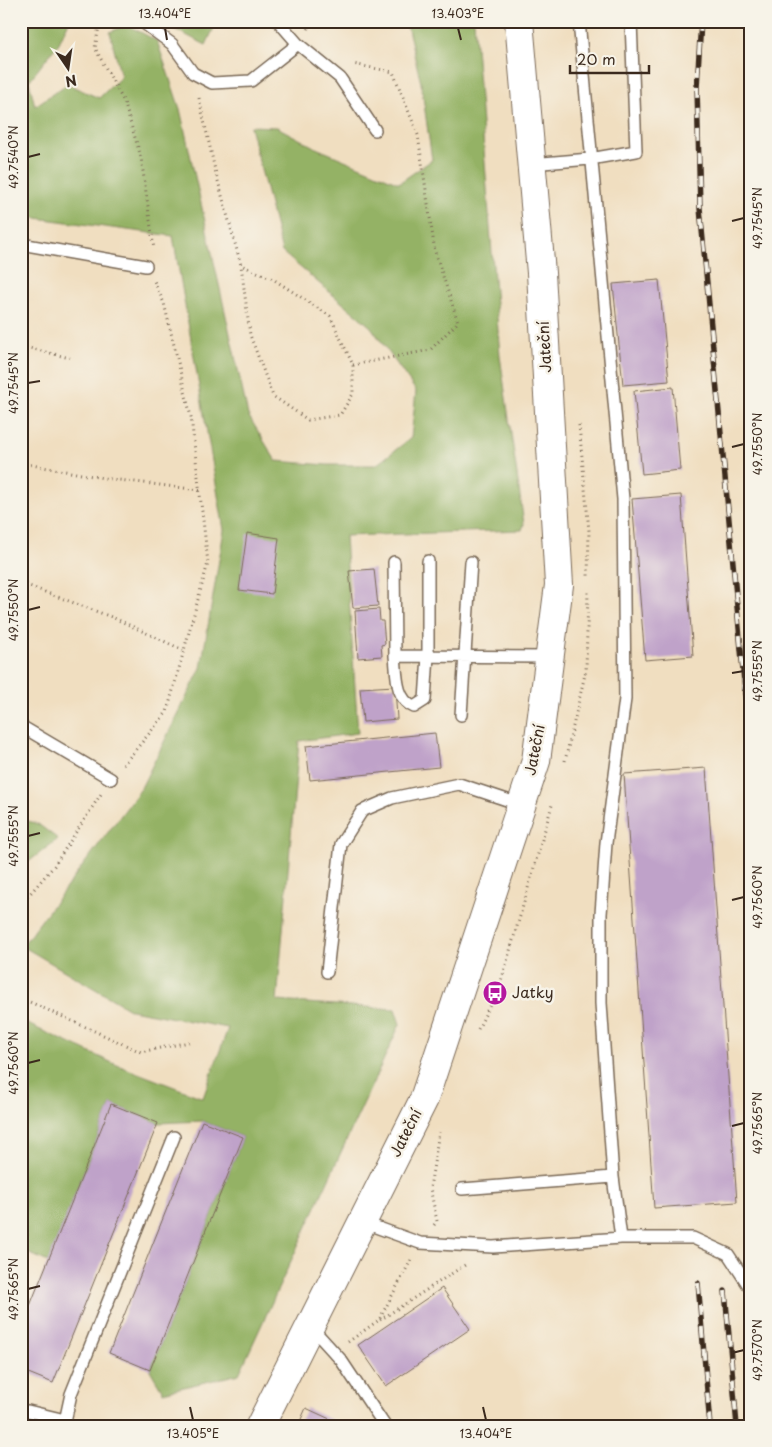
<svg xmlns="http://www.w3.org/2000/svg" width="772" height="1447" viewBox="0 0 772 1447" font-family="'Playpen Sans',sans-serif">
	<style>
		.forest { fill: #94b265; stroke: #686e42 }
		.building { fill: #bfa2c9 }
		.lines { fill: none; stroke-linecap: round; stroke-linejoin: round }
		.lane-casing { stroke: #7a6957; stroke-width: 14 }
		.primary-casing { stroke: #7a6957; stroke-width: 30 }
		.path { stroke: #7a6957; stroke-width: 3; stroke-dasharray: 1 4; stroke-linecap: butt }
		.lane { stroke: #fff; stroke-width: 11 }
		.primary { stroke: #fff; stroke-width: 28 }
		.rail-casing { stroke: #3b2a1e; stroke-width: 5.5 }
		.rail { stroke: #f7f3e8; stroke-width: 4; stroke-dasharray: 11; stroke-linecap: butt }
		.ticks { fill: none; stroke: #3b2a1e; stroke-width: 2 }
		.labels { text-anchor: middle; stroke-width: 5; stroke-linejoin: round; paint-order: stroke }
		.street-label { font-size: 15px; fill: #3b2a1e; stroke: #f7f3e8 }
		.poi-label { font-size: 15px; fill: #3b2a1e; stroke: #f7f3e8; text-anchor: start }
		.neatline { fill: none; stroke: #3b2a1e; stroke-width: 2 }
		.ticks-label { font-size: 12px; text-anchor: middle; fill: #3b2a1e }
	</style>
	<rect width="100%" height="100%" fill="#f7f3e8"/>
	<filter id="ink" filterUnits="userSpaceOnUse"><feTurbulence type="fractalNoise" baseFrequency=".02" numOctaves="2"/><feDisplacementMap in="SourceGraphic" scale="10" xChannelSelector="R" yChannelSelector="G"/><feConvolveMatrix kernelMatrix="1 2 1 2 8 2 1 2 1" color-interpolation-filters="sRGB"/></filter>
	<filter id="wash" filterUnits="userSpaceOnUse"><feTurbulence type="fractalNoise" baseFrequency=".0096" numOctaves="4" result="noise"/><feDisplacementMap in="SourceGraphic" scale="20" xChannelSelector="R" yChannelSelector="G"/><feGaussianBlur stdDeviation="1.12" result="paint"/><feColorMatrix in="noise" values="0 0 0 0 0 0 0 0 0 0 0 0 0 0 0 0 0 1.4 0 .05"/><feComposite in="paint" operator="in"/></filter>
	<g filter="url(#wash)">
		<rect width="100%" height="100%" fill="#f0dec0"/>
		<path class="forest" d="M21 21H69L59 43 29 81 35 106 67 84 99 98 121 77 110 32 127 25 157 41 180 109 248 415 276 461 327 465H376L411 438 416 391 371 327 282 252 250 126 277 127 316 148 399 183 432 160 421 83 406 21H474L500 356 524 524 522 530 345 536 358 733 299 741 277 1001 395 1009 400 1024 239 1374 163 1392 150 1370 243 1137 202 1121 158 1123 111 1104 48 1262 26 1252 21 1253V1021L117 1065 203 1098 228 1028 131 1010 22 946 140 790 201 668 224 530 173 236 21 216Z
			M167 21H217L206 45 172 28Z
			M21 819 38 824 58 839 27 863H21Z"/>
		<g id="blocks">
			<path class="building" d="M659 280 669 381 623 385 613 284Z
				M673 387 680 470 642 474 634 391Z
				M681 495 693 656 645 660 632 499Z
				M247 533 279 538 272 594 239 590Z
				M374 569 378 606 353 608 349 571Z
				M379 609 380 621H383L385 644 381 645 382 656 358 658 355 611Z
				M395 686 397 719 363 722 360 688Z
				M435 733 439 767 310 780 306 746Z
				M706 768 737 1202 654 1208 624 774Z
				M111 1104 158 1123 53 1383 21 1370V1328Z
				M202 1121 243 1137 150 1370 109 1353Z
				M442 1288 470 1329 386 1386 358 1345Z
				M306 1408 345 1426H298Z"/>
		</g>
	</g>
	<g filter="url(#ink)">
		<use href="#blocks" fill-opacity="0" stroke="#7a6957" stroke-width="1"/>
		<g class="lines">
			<defs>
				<path id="lane" d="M141 21 172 44 193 73 212 83 251 81 298 44
					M278 21 298 44 340 78 375 130
					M579 21 623 499 625 699 606 843 601 914V1003L613 1177 621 1238
					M531 164 590 159 636 151 631 21
					M21 244 146 266
					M394 562 395 656 549 657
					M395 656C397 673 395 700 414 707L425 700 428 656V561
					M461 715 471 562
					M21 726 111 779
					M327 972 341 844 362 811 392 798 459 784 522 805
					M462 1189 613 1177
					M362 1222 420 1243 493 1247 621 1238H693L728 1254 751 1289
					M311 1327 341 1360 385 1426
					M21 1412 28 1411 65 1420
					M64 1426 71 1394 174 1137"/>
				<path id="primary" d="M260 1426 424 1099 536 761 559 585 541 273 519 21"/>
			</defs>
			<use href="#lane" class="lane-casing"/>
			<use href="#primary" class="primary-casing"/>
			<path class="path" d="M100 21 95 48 124 102 141 157 154 249
				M308 29 313 21
				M199 98 215 170 241 265 250 335 273 396 308 420 340 415 353 394V365L330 316 273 279 241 265
				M21 346 70 358
				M353 365 430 350 458 322 435 252 418 135 393 72 353 64
				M579 425 589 531 588 578
				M21 463 103 478 200 490
				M21 583 114 618 183 650
				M565 761 586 670 588 592
				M123 765 167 712 208 563 191 417 164 303 154 281
				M21 904 54 866 101 794
				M21 998 141 1052 189 1042
				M478 1029 501 982 552 805
				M434 1225 437 1221 430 1188 439 1132
				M380 1320 465 1265
				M348 1342 379 1320 411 1260"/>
			<use href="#lane" class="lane"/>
			<use href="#primary" class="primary"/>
			<defs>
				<path id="rail" d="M701 21 697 87 700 208 751 757
					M698 1283 710 1426
					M725 1291 737 1426"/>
			</defs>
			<use href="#rail" class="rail-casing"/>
			<use href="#rail" class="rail"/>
		</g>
	</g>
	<path class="ticks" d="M165 28 167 40M458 28 461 40M28 157 40 154M732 221 744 218M28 383 40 381M732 447 744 444M28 610 40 607M732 673 744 671M28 836 40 833M732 900 744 897M28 1063 40 1060M732 1126 744 1123M28 1289 40 1286M732 1353 744 1350M190 1407 193 1420M483 1407 486 1420"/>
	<defs>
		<symbol id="bus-disc" viewBox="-11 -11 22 22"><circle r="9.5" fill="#b5179e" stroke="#f7f3e8"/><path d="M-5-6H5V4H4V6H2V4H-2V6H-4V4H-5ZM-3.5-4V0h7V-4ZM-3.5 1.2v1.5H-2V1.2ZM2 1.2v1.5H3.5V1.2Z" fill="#fff"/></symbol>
	</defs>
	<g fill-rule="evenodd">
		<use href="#bus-disc" x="481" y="979" width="28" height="28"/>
	</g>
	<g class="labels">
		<g class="street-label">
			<text transform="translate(545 347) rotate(-93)" y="5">Jateční</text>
			<text transform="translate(535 750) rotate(-79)" y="5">Jateční</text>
			<text transform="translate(406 1133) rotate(-63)" y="5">Jateční</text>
		</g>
		<g class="poi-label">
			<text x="512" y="998">Jatky</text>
		</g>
	</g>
	<rect width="772" height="1447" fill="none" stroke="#f7f3e8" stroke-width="55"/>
	<g transform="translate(68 68) rotate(167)" stroke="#f7f3e8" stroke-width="4" paint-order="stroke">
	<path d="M0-4L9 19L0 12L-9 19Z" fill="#3b2a1e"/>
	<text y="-8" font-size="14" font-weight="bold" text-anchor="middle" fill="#3b2a1e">N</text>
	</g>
	<path d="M570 65v8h79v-8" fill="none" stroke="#3b2a1e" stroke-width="2.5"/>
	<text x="577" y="65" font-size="15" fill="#3b2a1e" stroke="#f7f3e8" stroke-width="4" paint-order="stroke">20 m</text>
	<rect x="28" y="28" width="716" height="1392" class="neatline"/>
	<g class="ticks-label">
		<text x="165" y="18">13.404°E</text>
		<text x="458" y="18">13.403°E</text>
		<text transform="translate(14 157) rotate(-90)" y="4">49.7540°N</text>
		<text transform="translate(758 218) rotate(-90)" y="4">49.7545°N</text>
		<text transform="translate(14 383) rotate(-90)" y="4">49.7545°N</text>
		<text transform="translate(758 444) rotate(-90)" y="4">49.7550°N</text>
		<text transform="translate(14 610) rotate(-90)" y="4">49.7550°N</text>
		<text transform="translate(758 671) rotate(-90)" y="4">49.7555°N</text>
		<text transform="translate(14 836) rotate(-90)" y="4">49.7555°N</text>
		<text transform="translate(758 897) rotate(-90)" y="4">49.7560°N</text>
		<text transform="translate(14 1063) rotate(-90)" y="4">49.7560°N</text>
		<text transform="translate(758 1123) rotate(-90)" y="4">49.7565°N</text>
		<text transform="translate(14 1289) rotate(-90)" y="4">49.7565°N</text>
		<text transform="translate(758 1350) rotate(-90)" y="4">49.7570°N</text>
		<text x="193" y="1438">13.405°E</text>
		<text x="486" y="1438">13.404°E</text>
	</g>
</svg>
